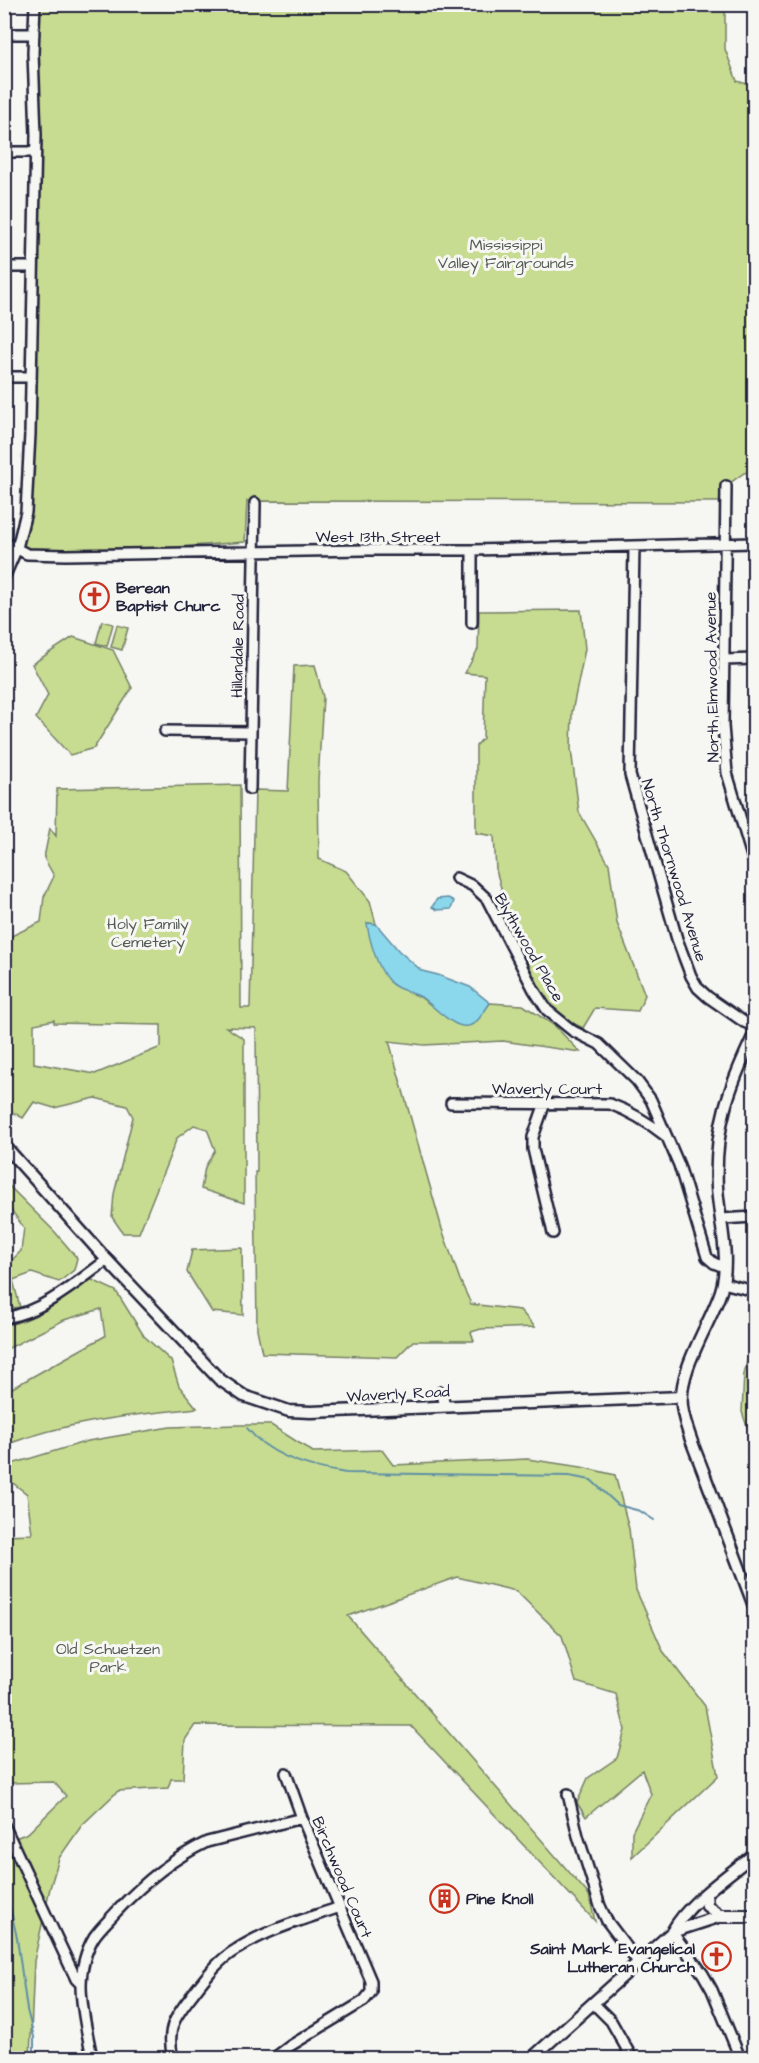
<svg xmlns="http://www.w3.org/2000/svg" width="759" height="2063" viewBox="0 0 759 2063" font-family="'Architects Daughter',sans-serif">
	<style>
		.green { fill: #c7dc91; stroke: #747f66; stroke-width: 1.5; fill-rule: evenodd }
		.water { fill: #8bd7eb; stroke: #618fa5; stroke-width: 1.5 }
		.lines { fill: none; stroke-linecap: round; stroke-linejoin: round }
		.stream { stroke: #618fa5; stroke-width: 2 }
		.minor-casing { stroke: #22223b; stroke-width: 14 }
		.tertiary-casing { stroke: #22223b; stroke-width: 15 }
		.secondary-casing { stroke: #22223b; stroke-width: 16 }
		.minor { stroke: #f6f6f2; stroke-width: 9 }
		.tertiary { stroke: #f6f6f2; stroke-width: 10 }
		.secondary { stroke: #f6f6f2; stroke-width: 12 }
		.labels { text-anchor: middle; stroke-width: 6; stroke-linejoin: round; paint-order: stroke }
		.park-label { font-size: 16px; fill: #545a55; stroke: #f6f6f2 }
		.street-label { font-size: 16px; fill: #22223b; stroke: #f6f6f2 }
		.poi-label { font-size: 16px; font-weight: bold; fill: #22223b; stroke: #f6f6f2; text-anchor: start }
	</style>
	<rect width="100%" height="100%" fill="#f6f6f2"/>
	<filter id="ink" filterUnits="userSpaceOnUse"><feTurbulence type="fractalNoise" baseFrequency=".0167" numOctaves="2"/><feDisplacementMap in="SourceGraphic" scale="12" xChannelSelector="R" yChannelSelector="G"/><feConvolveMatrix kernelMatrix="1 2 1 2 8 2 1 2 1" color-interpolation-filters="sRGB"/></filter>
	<g filter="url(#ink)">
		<path class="green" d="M35 5H725V49L737 81 754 86V471L744 473 726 486V502L247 501 245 542 66 555 17 548 26 512Z
			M581 610 585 649 572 712 571 749 579 812 609 864 617 923 645 995 638 1011 595 1008 583 1028 558 1016 541 992 512 927 496 870 494 836 476 833V746L483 738 485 675 465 673 478 649 479 611Z
			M102 621 113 624 107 646 96 643Z
			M117 625 128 628 122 650 111 647Z
			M73 637 113 650 132 688 94 748 70 755 36 718 48 695 32 664Z
			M315 665 323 697 318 781 319 859 346 871 370 901 376 924 368 923 392 984 420 997 456 1024H474L490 1003 523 1005 555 1026 580 1052 503 1041 424 1045 389 1041 442 1229 460 1280 471 1304 520 1310 535 1327 481 1329 471 1332 474 1341H413L397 1357 262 1353 257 1329 255 1172H257L256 1028 226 1027 244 1039V1203L201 1189 205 1167 215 1150 207 1129 194 1125 177 1138 139 1233H123L112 1217 114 1194 133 1117 127 1106 95 1098 54 1108 34 1102 23 1118 5 1108V939L41 922 44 897 54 876 44 858 50 828 56 836 57 789 240 785 241 1008H250L255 790 288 791 294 666ZM54 1020V1023L161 1025V1047L95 1074 34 1063V1024Z
			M5 1182 55 1232 77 1258 74 1270 59 1282 32 1273 13 1280 20 1307 5 1309V1260H12L21 1251 24 1228 12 1211 5 1207Z
			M242 1248 243 1315 212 1312 187 1272 192 1250Z
			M90 1279 116 1291 144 1336 171 1361 179 1386 197 1408C130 1415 69 1421 5 1445V1392L105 1336 101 1309 64 1320 7 1349H5V1325C36 1321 65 1298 90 1279Z
			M752 1340 754 1341V1447L742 1412 744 1374Z
			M238 1425H271L313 1452 382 1450 393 1465 527 1459 581 1467 615 1475 629 1529 636 1590 663 1651 705 1706 718 1776 632 1857V1832L651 1794 642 1770 586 1817 577 1803 588 1778 617 1758 625 1730 616 1694 576 1682 562 1636 516 1591 457 1577 348 1616 589 1895 595 1921 411 1726 195 1725 185 1740 183 1779H171L168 1788 118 1791 82 1825 59 1858 50 1888 34 1961 30 2058H5V1842L28 1833 66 1796 54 1782 8 1783 5 1789V1535L32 1534 27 1494 5 1477V1466L88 1441 170 1427Z"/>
		<path class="water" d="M448 898 454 901 451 909 437 910 432 907 437 899Z
			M367 923 376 924 399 951 422 971 438 975 470 987 490 1003C484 1011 478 1024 468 1026 453 1029 433 1005 421 997 411 991 395 990 388 980 377 967 369 939 367 923Z"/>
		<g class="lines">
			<path class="stream" d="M247 1428C270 1457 311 1468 346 1473L569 1476 591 1480 618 1505 640 1511 654 1520
				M4 1880 17 1938 27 2010 34 2037V2058"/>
			<defs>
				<path id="minor" d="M4 34H34
					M4 152H35
					M4 267H33
					M4 377H30
					M726 486 723 726 727 773 754 863
					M4 542 27 554 66 555 364 550H472L754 543
					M634 547 630 775 677 939 691 976 698 988 708 997 744 1022 754 1026
					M472 550V623
					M4 578 17 548 26 512 30 434 36 135 33 53 35 4
					M724 660 754 659
					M165 731 251 732
					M250 789 255 503
					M456 878 473 886 487 899 534 990 547 1010 573 1031 599 1044 637 1081 651 1100 679 1165 707 1257 714 1263 724 1267
					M451 1103 610 1104C632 1112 648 1122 667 1137
					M545 1103 533 1137V1149L553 1233
					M721 1219 754 1217
					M723 1283 754 1291
					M4 1318C43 1312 77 1282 107 1260
					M441 1392 445 1405
					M568 1794 578 1836 600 1906 607 1921 638 1962
					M4 1825 76 1979 81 1984
					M672 1932 703 1974 712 1990 740 2058
					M593 2003 611 2021 632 2058
					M92 2058C88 2035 81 2010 81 1985 81 1969 86 1950 94 1937 100 1928 109 1920 116 1912 143 1883 171 1859 207 1842L302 1818
					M173 2058C166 2029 174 2018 192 1995 205 1978 218 1960 237 1949 268 1929 306 1919 340 1907
					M274 2058 290 2046 364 2001 371 1992V1981L302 1818 286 1773"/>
				<path id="tertiary" d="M754 1035C729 1087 714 1127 717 1187 719 1220 731 1258 721 1291 710 1325 678 1369 682 1406 685 1430 698 1456 706 1479 722 1521 738 1564 754 1606
					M4 1145 107 1260 219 1379 244 1396 289 1411 311 1412 682 1397
					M706 1894 707 1906 721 1916
					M672 1932 721 1916
					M532 2058 672 1932C689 1901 728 1876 754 1854"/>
				<path id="secondary" d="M721 1916H754"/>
			</defs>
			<use href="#minor" class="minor-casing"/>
			<use href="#tertiary" class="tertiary-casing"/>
			<use href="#secondary" class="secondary-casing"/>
			<use href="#minor" class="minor"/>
			<use href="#tertiary" class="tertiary"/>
			<use href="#secondary" class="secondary"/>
		</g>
	</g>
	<defs>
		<symbol id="church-ring" viewBox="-11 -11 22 22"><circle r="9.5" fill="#f6f6f2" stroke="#c8321e" stroke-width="1.5"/><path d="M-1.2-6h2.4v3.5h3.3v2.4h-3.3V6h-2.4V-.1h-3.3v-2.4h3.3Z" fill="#c8321e"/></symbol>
		<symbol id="building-ring" viewBox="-11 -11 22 22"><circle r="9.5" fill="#f6f6f2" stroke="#c8321e" stroke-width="1.5"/><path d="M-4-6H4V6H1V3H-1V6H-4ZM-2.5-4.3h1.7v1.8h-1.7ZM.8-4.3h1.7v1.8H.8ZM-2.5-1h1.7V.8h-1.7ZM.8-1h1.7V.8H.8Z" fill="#c8321e"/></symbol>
	</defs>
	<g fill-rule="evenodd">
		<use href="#church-ring" x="78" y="580" width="33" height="33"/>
		<use href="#building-ring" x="428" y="1882" width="33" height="33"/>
		<use href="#church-ring" x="700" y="1940" width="33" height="33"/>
	</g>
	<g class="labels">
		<g class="park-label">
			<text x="506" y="250">Mississippi<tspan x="506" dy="18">Valley Fairgrounds</tspan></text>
			<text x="148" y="929">Holy Family<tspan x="148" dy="18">Cemetery</tspan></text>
			<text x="108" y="1654">Old Schuetzen<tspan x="108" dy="18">Park</tspan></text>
		</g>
		<g class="street-label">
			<text x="378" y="542">West 13th Street</text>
			<text transform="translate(237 646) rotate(-89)" y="6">Hillandale Road</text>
			<text transform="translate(711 677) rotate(-91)" y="6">North Elmwood Avenue</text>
			<text transform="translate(675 870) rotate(73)" y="6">North Thornwood Avenue</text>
			<text transform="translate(530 947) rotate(60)" y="6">Blythwood Place</text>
			<text x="547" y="1094">Waverly Court</text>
			<text transform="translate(398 1393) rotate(-3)" y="6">Waverly Road</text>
			<text transform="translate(343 1877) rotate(67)" y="6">Birchwood Court</text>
		</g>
		<g class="poi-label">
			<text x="116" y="593">Berean<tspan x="116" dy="18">Baptist Churc</tspan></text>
			<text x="466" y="1904">Pine Knoll</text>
			<text x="695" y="1954" text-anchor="end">Saint Mark Evangelical<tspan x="695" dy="18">Lutheran Church</tspan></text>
		</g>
	</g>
	<rect width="759" height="2063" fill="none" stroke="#f6f6f2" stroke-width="24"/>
	<rect x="12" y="12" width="735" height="2039" fill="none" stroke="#22223b" stroke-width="2" filter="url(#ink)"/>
</svg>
